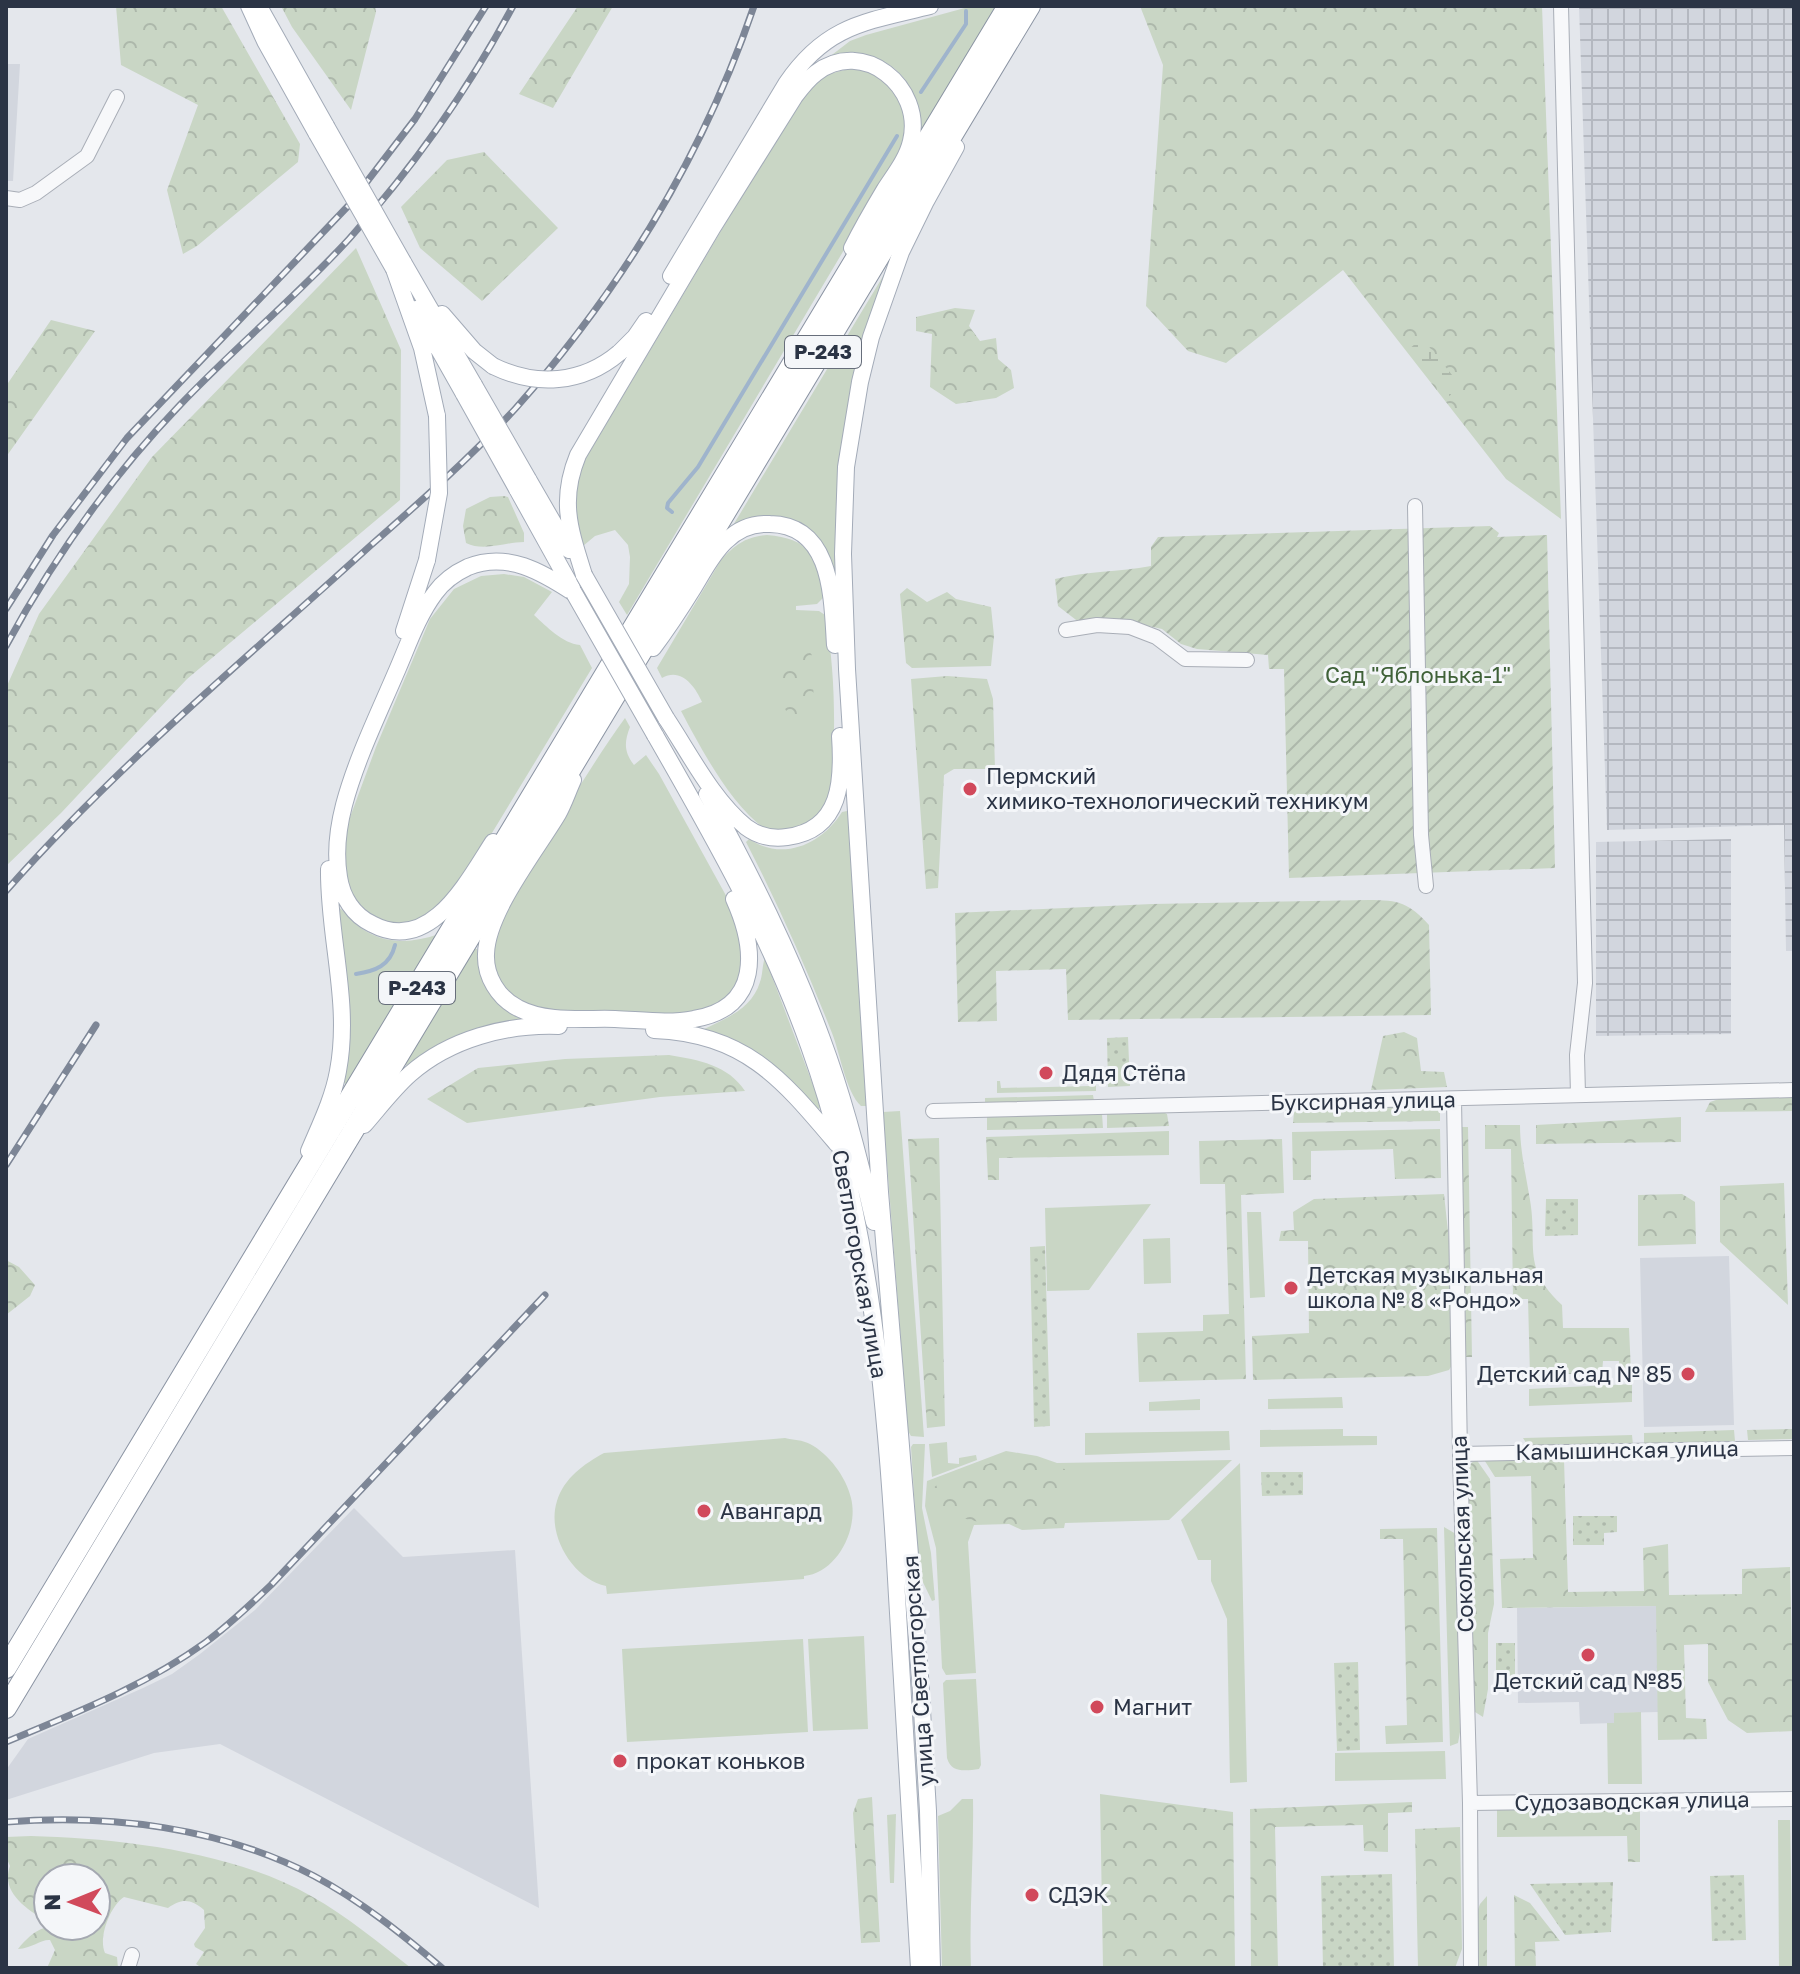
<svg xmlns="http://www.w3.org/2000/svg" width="1800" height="1974" viewBox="0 0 1800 1974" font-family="'Golos Text',sans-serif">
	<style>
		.built { fill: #d2d6de }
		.industrial { fill: url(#industrial-grid) }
		.grass { fill: #c9d6c5 }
		.forest { fill: url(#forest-crowns) }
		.wetland { fill: url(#wetland-marsh) }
		.park { fill: url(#park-dots) }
		.garden { fill: url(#garden-furrows) }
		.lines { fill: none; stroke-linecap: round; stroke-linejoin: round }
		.stream { stroke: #9fb4cc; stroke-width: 4 }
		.minor-casing { stroke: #a9aeb7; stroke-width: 16 }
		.major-casing { stroke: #a3abb8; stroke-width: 18 }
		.highway-casing { stroke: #8b94a3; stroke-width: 22 }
		.minor { stroke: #f7f8fa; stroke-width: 14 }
		.major { stroke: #fff; stroke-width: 16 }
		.highway { stroke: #fff; stroke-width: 20 }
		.rail-casing { stroke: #7d8696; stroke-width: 7 }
		.rail { stroke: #f4f6f9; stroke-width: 4; stroke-dasharray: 12; stroke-linecap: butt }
		.major-bridge-casing { stroke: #a3abb8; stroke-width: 18; stroke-linecap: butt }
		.major-bridge { stroke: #fff; stroke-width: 16 }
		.poi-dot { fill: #d1495b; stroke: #f4f6f9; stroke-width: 3 }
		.labels { text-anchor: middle; stroke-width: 6; stroke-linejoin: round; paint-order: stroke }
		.shield { fill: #f4f6f9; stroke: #676e7b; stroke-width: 2 }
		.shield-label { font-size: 20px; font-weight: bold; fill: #2b3445 }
		.park-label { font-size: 22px; fill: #3f6138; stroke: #f4f6f9 }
		.poi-label { font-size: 22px; fill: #2b3445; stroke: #f4f6f9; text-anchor: start }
		.street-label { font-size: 22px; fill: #2b3445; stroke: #f4f6f9 }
	</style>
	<defs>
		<pattern id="industrial-grid" width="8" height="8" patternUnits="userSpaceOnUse" patternTransform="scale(2)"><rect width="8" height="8" fill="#d2d6de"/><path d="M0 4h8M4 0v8" fill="none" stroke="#b4b8c0"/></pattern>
		<pattern id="forest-crowns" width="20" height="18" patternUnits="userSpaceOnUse" patternTransform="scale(2)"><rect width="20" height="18" fill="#c9d6c5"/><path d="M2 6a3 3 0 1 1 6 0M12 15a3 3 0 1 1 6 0" fill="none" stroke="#adb8ab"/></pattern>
		<pattern id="wetland-marsh" width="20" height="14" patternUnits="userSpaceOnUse" patternTransform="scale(2)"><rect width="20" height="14" fill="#c9d6c5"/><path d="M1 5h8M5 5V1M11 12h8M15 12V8" fill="none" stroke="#adb8ab"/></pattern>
		<pattern id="park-dots" width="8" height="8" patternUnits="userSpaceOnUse" patternTransform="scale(2)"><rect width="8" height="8" fill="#c9d6c5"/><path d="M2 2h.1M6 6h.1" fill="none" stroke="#adb8ab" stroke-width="1.8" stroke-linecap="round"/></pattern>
		<pattern id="garden-furrows" width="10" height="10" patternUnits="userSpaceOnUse" patternTransform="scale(2)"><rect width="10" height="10" fill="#c9d6c5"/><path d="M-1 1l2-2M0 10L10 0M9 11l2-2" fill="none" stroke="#adb8ab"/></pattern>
	</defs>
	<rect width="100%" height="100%" fill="#e4e7ec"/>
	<path class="built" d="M6 64H20L13 181H6Z
		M1729 1256 1734 1425 1644 1427 1640 1258Z
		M354 1508 403 1557 515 1550 539 1908 220 1744 154 1753 6 1800V1770L28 1739 143 1688 172 1674 200 1654 255 1610Z
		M1657 1606 1658 1712 1615 1713 1614 1723 1580 1724 1579 1702 1518 1703 1517 1608Z"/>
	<path class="industrial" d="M1579 6H1794V951H1786L1784 825 1607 830Z
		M1731 839V1034L1596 1036V842Z"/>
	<path class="grass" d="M972 6H999L921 130C920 98 905 64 869 57 856 55 838 60 824 61L850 41 866 35Z
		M863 67 888 80 905 112 906 135 901 154 627 615 619 602 629 584 630 557 628 545 615 530 595 536 583 546 574 510 577 473 800 98C819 74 834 71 863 67Z
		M900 248 868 338 836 572 824 546 796 524 729 532Z
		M767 535C809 538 818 557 825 596L817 604 796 606V610L819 611 825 615C837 678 835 741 831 805L805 829 774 835C734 812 703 752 681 711L702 702C695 686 681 667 662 678L657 668 721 560C735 545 745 537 767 535Z
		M504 574 524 577 552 592 534 615C547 627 562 643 580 645L592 668 455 894 442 909 399 927 364 914 347 886 344 842 349 820 376 747 430 619 454 589 481 576Z
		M625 718 630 727C624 742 624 752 634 765L646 755 659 774 740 921 748 962 730 999 701 1013 680 1016 537 1009C510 999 488 977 493 945 497 917 524 877 539 852 567 807 594 761 625 718Z
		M847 811 850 816 866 1106H861C846 1092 840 1053 832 1033 806 967 778 904 746 842L749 839C783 862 822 844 842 812Z
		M338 907C345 911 350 919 357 925 382 945 410 944 439 934L351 1086 344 1083C353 1024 344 967 338 907Z
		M473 949H477C481 985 490 999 521 1018V1022L426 1053 407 1065 403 1064Z
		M765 958 821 1106 818 1110 702 1030C725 1019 752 1009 760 982 763 974 762 965 765 958Z
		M1096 1079V1091L997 1093V1081H1000L1001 1088 1091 1086 1092 1080Z
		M900 1111 924 1437 911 1436 908 1431 883 1112Z
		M1151 1204 1089 1290 1047 1291 1045 1208Z
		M1247 1212H1261L1265 1297 1250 1298Z
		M1170 1238 1171 1283 1144 1284 1143 1239Z
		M1342 1397 1343 1408 1268 1409V1399Z
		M1200 1399V1410L1149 1411V1402Z
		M1343 1429V1436H1377V1445L1260 1447V1430Z
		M1229 1431 1230 1450 1085 1455V1433Z
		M785 1438C793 1440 803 1440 810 1444 829 1454 846 1477 851 1498 859 1529 837 1573 804 1576V1579L607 1594 606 1586C573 1579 546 1535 557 1501 564 1478 584 1464 604 1453Z
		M947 1442 948 1463 959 1464V1458L976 1455 977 1460 932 1477 929 1444Z
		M913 1444H925L922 1508 931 1553 935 1600 932 1601 919 1574 911 1447Z
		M1006 1451 1037 1456 1057 1463 1232 1460 1169 1520 1065 1523 1064 1528 1022 1530 1009 1524 974 1525 968 1542 976 1673 946 1675 942 1668 936 1548 925 1506 927 1481Z
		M1240 1463 1247 1782 1230 1783 1227 1619 1211 1581V1560H1198L1181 1520Z
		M1444 1527 1456 1534 1460 1732 1458 1743 1450 1746Z
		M864 1636 868 1729 813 1731 808 1639Z
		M803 1639 808 1732 627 1742 622 1649Z
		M976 1679 981 1765 979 1769C965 1771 951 1773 947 1758L943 1683 946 1680Z
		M1641 1712 1642 1784H1608L1607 1723H1614V1713Z
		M1445 1751 1446 1779 1335 1781V1753Z
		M962 1799H973C974 1856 969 1911 971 1968H942L938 1816 950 1811Z
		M896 1814 894 1883H890L887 1815Z
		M1778 1820H1790L1793 1968H1779Z"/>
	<path class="forest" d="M116 6H221L300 144 298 162 197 246 183 254 167 190 198 105 121 65Z
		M281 6H375L376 12 351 110 292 27Z
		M578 6H613L553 108 519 94Z
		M1140 6H1542L1561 519 1506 479 1343 270 1226 363 1188 351 1146 306 1163 65Z
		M484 152 558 228 482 301 420 248 401 207 447 160Z
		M356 248 401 350 400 500 187 679 61 813 6 866V688L39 614 152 457Z
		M955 308 975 310 969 326 980 341 996 338 998 359 1011 370 1014 388 996 398 956 404 930 387 932 334 916 331V317Z
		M51 320 95 331 6 457V386Z
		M504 496 508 497 524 533V542C505 542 484 552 466 543L463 526 466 509 490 497Z
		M907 588 927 602 947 592 956 599 991 607 994 636 991 666 912 668 906 663 900 594Z
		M797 647H805L812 655 814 706C806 715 800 718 788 715 777 694 773 658 797 647Z
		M947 676 987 679 993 699 995 769H954L944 775 938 888 926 889 911 679Z
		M1404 1032 1417 1038 1421 1071 1444 1072 1447 1087 1371 1090 1383 1036Z
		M669 1055C699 1060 728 1065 745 1091L660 1097 467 1123 427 1099 478 1068 565 1059Z
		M1093 1095 1094 1101 985 1103V1098Z
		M1794 1096V1111L1705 1112 1710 1102 1722 1098Z
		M1440 1105V1121L1293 1123 1294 1112 1299 1109Z
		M1161 1111 1167 1114 1169 1126 1107 1128V1113Z
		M1102 1114 1103 1128 987 1130V1116Z
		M1681 1117V1142L1536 1144V1125Z
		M1485 1125H1520C1520 1151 1526 1175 1530 1200 1538 1247 1521 1267 1562 1305L1563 1328H1629L1631 1372 1619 1373V1361H1603L1602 1373 1567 1374V1364H1558L1557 1375 1530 1376 1528 1299H1513L1511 1149H1485Z
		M1462 1127H1468L1472 1357H1466Z
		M1440 1129 1441 1178 1395 1179 1393 1149 1311 1151V1180H1293L1292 1132Z
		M1169 1131V1155L999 1158V1180H988L986 1137Z
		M939 1138 945 1426 927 1428 908 1139Z
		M1282 1139 1284 1193 1241 1195 1246 1379 1139 1382 1137 1333 1203 1331V1315L1229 1314 1225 1184H1200L1199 1141Z
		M1784 1183 1788 1305 1720 1242V1186Z
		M1444 1194 1451 1260 1452 1365 1449 1370 1428 1376 1253 1380 1252 1336 1309 1333 1308 1241H1279L1281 1231 1294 1230 1293 1212 1314 1199Z
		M1682 1194 1695 1202 1696 1244 1638 1246V1195Z
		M6 1260 19 1267 35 1285 30 1296 6 1315Z
		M1632 1384V1402L1529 1406V1389Z
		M1794 1429V1439L1748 1440 1747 1430Z
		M1734 1430 1735 1441 1644 1444V1433Z
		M1632 1435 1633 1445 1528 1446 1523 1438Z
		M1005 1458 1065 1469C1061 1485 1063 1516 1057 1526L979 1522 962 1518 930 1501 934 1487 949 1478Z
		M1483 1458 1564 1459 1568 1592 1644 1591 1643 1548 1668 1544 1669 1595 1742 1594V1569L1790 1567 1794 1731 1747 1733 1728 1720 1708 1682V1644L1684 1645 1686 1718 1706 1719 1707 1739 1658 1740 1656 1606 1502 1608 1500 1559 1533 1558 1531 1476 1495 1477Z
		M1476 1459 1490 1479 1494 1604 1488 1633V1689L1483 1717 1475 1712 1474 1707 1467 1467Z
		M1437 1528 1443 1742 1386 1744 1385 1726 1407 1725 1403 1539H1380V1529Z
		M1100 1794 1233 1812 1235 1968H1103Z
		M872 1797 880 1942 861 1943 853 1813 858 1799Z
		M1412 1802V1812L1388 1813V1852L1364 1851 1363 1825 1275 1827 1278 1968H1251L1250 1809Z
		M1640 1807V1862H1628L1627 1836 1497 1837V1809Z
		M1460 1827 1462 1949 1455 1968H1418L1415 1829Z
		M31 1836C118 1838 235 1852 311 1896 347 1916 379 1943 411 1968H202L196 1964 204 1952 195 1947 194 1944 205 1928 204 1910C191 1899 182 1898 168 1908L124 1897C110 1906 98 1938 105 1953L117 1957 118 1968H47L55 1950 50 1940C42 1939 32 1948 18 1949 43 1918 58 1926 96 1926V1878H48V1922C28 1910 0 1893 10 1866L6 1857V1837Z
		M1514 1895 1530 1903 1560 1941 1535 1942 1536 1968H1515Z
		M1487 1896V1968H1478L1477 1912 1480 1904Z"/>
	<path class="wetland" d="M1422 338 1461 386 1447 398 1408 350Z"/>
	<path class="park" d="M1128 1037 1130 1086 1108 1087 1107 1038Z
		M1546 1199H1578V1235L1545 1236Z
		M1045 1246 1050 1426 1034 1427 1030 1247Z
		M1261 1472H1303V1495L1262 1496Z
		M1573 1516H1617V1532L1604 1533V1545H1573Z
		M1496 1643H1515V1685H1496Z
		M1358 1662 1360 1750 1337 1751 1334 1663Z
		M1392 1874 1394 1968H1323L1321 1876Z
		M1744 1875 1746 1940 1712 1941 1710 1876Z
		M1613 1882 1611 1932 1565 1935 1530 1884Z"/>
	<path class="garden" d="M1490 526 1499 533 1497 537 1547 535 1555 868 1289 878 1284 669H1269L1268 655 1197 649 1181 644 1162 629 1131 622 1080 623 1058 606 1055 579C1086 571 1119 572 1151 566V547L1158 537Z
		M1369 900C1399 900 1409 903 1429 925L1431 1015 1068 1020 1066 969 996 971 997 1021 958 1022 955 913 1152 904Z"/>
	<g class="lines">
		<path class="stream" d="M921 92 966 24V11
			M672 512 667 508 668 503 698 467 897 136
			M356 974C375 971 390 966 395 945"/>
		<defs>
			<path id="minor" d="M1561 6 1585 983 1577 1055 1578 1095
				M6 198 20 200 36 193 87 156 117 97
				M1415 506 1421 835 1426 886
				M1066 630 1097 625 1130 627 1156 637 1185 659 1247 660
				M1454 1099 1460 1454 1470 1803 1471 1968
				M933 1111 1794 1090
				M1460 1454 1794 1448
				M1470 1803 1794 1799
				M128 1968 132 1955"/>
			<path id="major" d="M249 6 265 41 317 134
				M262 12 326 126
				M403 262 474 385
				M394 269 422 348 437 416
				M671 276 786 84C826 25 865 22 930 6
				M416 309 464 394
				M442 314 474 351 493 366
				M619 353 635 337 646 321
				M528 479 569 550
				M517 489 572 588
				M584 575C570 530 559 501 578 455L713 227 795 96C801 88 808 79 816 73 863 37 924 87 911 141 907 159 894 175 885 189 873 209 862 228 852 248
				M404 631 427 560
				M653 648C668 628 681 608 694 587 704 571 712 554 726 541 738 529 753 523 770 524 833 525 832 599 835 645
				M666 718C690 754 712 799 746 827 758 836 773 839 787 837 842 830 843 779 840 736
				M655 735C713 836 770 936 809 1046 872 1222 887 1410 897 1596 904 1720 911 1844 919 1968
				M573 780C568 791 564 803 558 814 536 851 487 912 486 954 485 976 498 998 518 1008 546 1023 585 1018 615 1019 641 1020 669 1024 694 1019 762 1008 756 948 734 899
				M707 794C750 873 791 954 822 1039 844 1098 860 1160 874 1222
				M493 842C467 882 430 955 372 924 353 915 342 897 339 877 335 853 338 828 344 805 356 760 377 717 395 675 407 648 417 617 435 593 443 582 455 573 468 567 507 551 542 572 574 593
				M654 1030C746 1034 782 1079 837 1144
				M364 1125C379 1108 393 1089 410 1074 450 1039 506 1024 559 1026
				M309 1151C320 1125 333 1099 338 1071 351 1003 328 936 329 869
				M932 1968 928 1811 920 1676 880 1192 847 669 843 554 846 467 860 382 871 337 901 252 925 203 956 147"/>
			<path id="highway" d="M6 1668 1008 6
				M6 1708 1030 6"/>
		</defs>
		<use href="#minor" class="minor-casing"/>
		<use href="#major" class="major-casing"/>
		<use href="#highway" class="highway-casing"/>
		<use href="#minor" class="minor"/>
		<use href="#major" class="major"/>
		<use href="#highway" class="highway"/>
		<defs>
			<path id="rail" d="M6 609 53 535 127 438 349 205 415 119 486 6
				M6 646C53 559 111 477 180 405 234 348 296 297 349 239 413 168 468 90 513 6
				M6 891C116 766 247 658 370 546 420 502 470 458 515 409 620 291 703 156 754 6
				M6 1165 96 1025
				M6 1742C75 1713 145 1686 206 1642 229 1625 250 1605 271 1585L545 1295
				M6 1822C110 1814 220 1827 314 1876 361 1901 402 1934 442 1968"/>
		</defs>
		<use href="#rail" class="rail-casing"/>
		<use href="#rail" class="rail"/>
		<defs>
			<path id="major-bridge" d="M326 126 403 262
				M317 134 394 269
				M493 366C536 387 582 384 619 353
				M474 385 528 479
				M464 394 517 489
				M427 560 439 493 437 416
				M584 575 666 718
				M574 593 655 735"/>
		</defs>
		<use href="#major-bridge" class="major-bridge-casing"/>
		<use href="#major-bridge" class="major-bridge"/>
	</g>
	<g class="poi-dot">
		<circle cx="970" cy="789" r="8"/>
		<circle cx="1046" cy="1073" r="8"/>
		<circle cx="1291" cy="1288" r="8"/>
		<circle cx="1688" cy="1374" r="8"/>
		<circle cx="704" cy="1511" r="8"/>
		<circle cx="1588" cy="1655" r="8"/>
		<circle cx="1097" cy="1707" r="8"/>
		<circle cx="620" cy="1761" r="8"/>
		<circle cx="1032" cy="1895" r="8"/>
	</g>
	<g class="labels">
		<g class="shield">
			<rect x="785" y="336" width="76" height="32" rx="6"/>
			<rect x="379" y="972" width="76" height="32" rx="6"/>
		</g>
		<g class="shield-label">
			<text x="823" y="359">Р-243</text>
			<text x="417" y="995">Р-243</text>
		</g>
		<g class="park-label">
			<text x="1418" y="683">Сад "Яблонька-1"</text>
		</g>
		<g class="poi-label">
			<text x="986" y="784">Пермский<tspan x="986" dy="25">химико-технологический техникум</tspan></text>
			<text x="1062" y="1081">Дядя Стёпа</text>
			<text x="1307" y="1283">Детская музыкальная<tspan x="1307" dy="25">школа № 8 «Рондо»</tspan></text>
			<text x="1672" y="1382" text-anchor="end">Детский сад № 85</text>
			<text x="720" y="1519">Авангард</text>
			<text x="1588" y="1689" text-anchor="middle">Детский сад №85</text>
			<text x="1113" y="1715">Магнит</text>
			<text x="636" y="1769">прокат коньков</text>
			<text x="1048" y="1903">СДЭК</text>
		</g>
		<g class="street-label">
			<text transform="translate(1363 1101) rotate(-1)" y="8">Буксирная улица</text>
			<text transform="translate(860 1264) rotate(80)" y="8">Светлогорская улица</text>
			<text transform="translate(1627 1450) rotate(-1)" y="8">Камышинская улица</text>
			<text transform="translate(1462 1534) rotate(-92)" y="8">Сокольская улица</text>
			<text transform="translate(918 1671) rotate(-94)" y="8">улица Светлогорская</text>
			<text transform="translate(1632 1801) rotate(-1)" y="8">Судозаводская улица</text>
		</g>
	</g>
	<rect width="1800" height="1974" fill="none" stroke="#2b3445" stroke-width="16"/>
	<g transform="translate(72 1902) rotate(269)"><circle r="38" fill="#f4f6f9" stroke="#a4a8b1" stroke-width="2"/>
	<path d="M0-6L14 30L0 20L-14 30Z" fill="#d1495b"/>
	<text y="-12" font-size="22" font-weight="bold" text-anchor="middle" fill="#2b3445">N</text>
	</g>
</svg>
